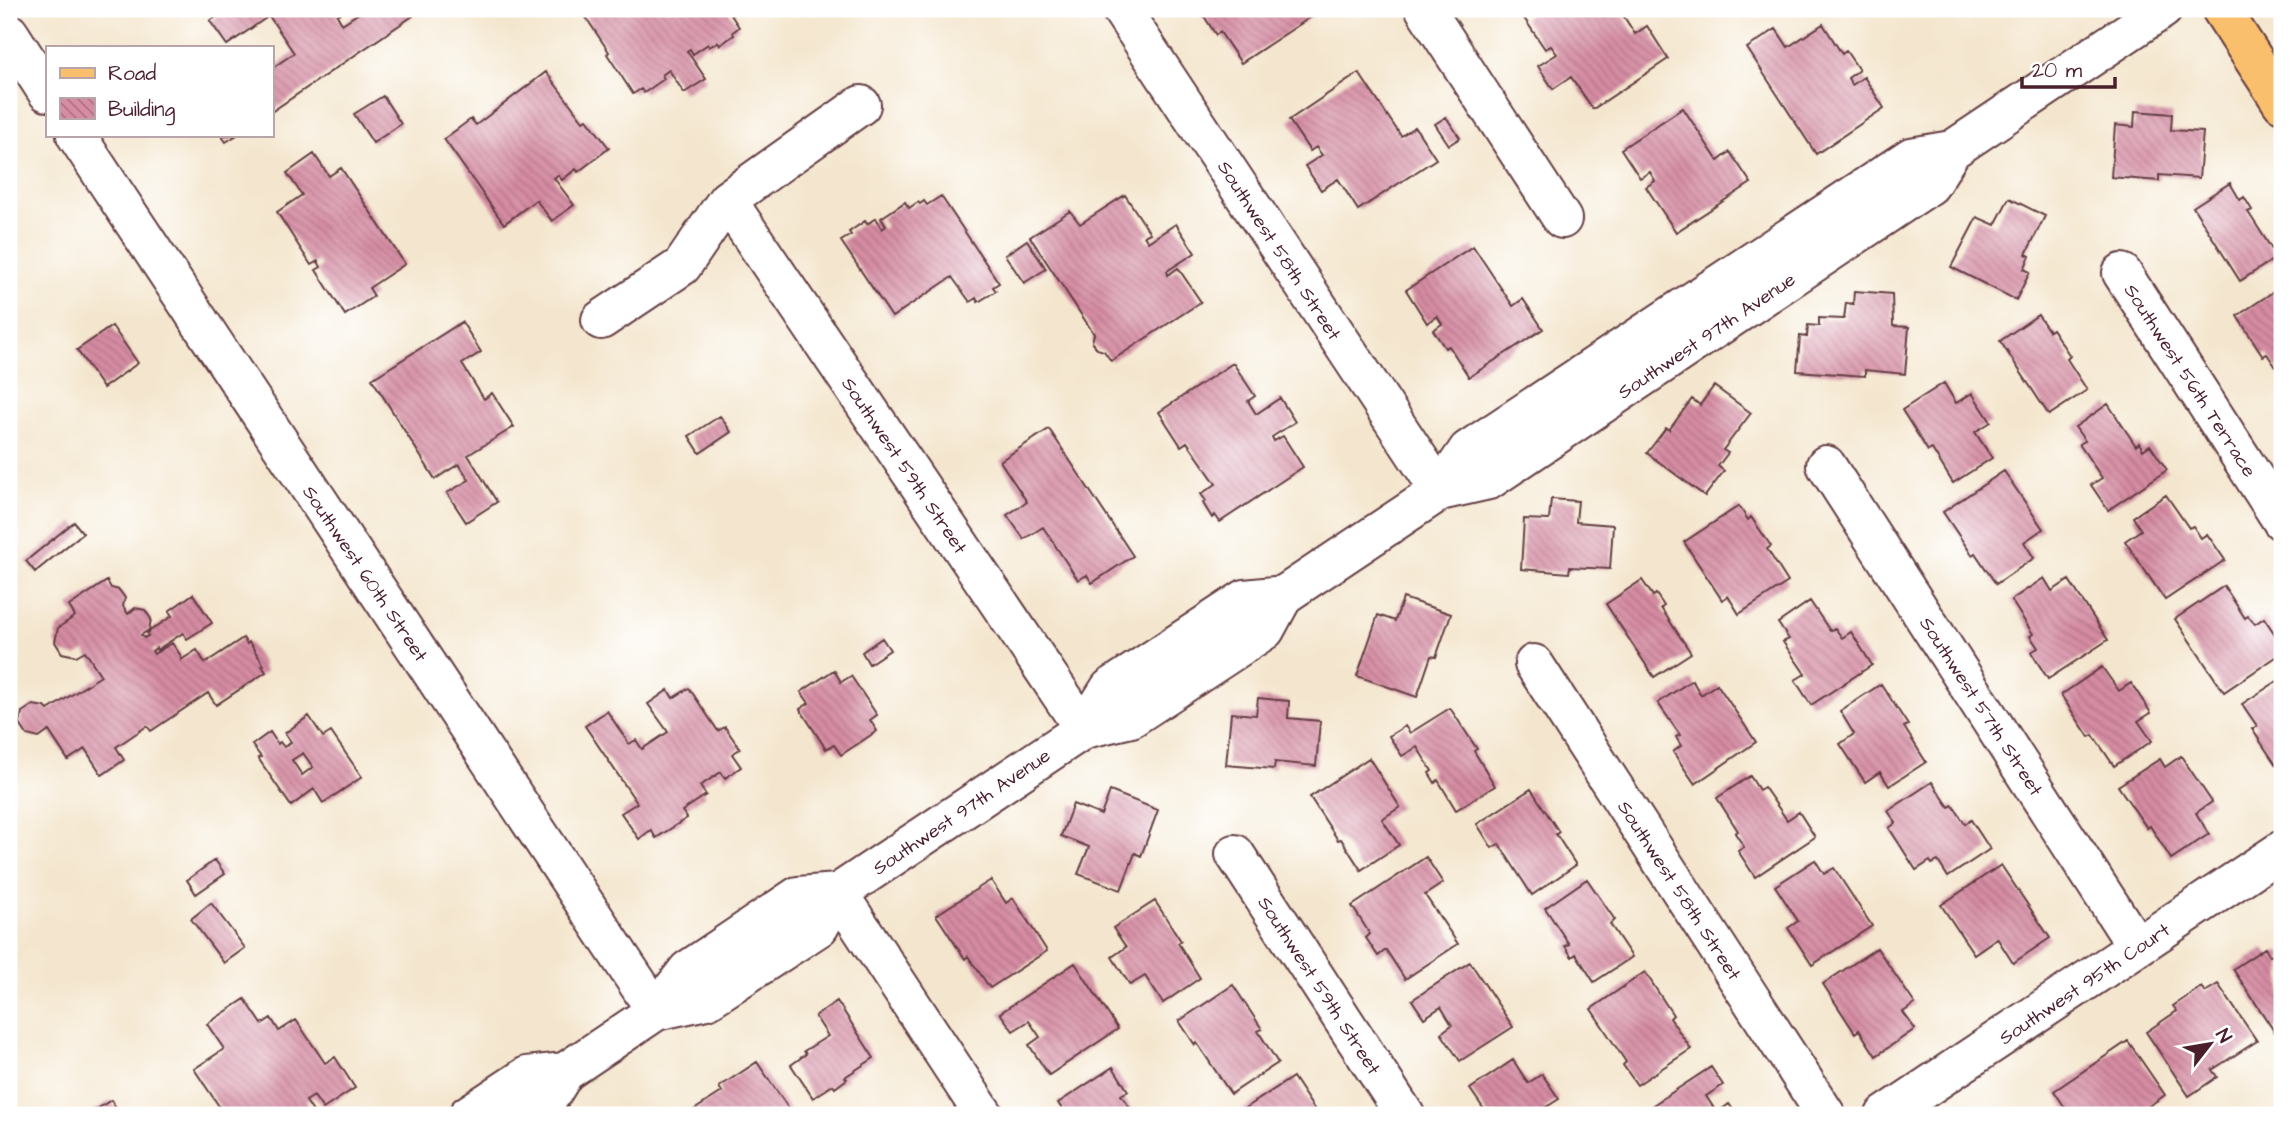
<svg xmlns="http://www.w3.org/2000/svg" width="2291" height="1124" viewBox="0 0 2291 1124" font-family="'Architects Daughter',sans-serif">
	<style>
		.building { fill: url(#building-back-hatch); fill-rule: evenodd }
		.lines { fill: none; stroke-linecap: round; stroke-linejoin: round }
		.minor-casing { stroke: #643d43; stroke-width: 42 }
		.major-casing { stroke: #643d43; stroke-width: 42 }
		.minor { stroke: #fff; stroke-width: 38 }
		.major { stroke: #f9bf6c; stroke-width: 38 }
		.labels { text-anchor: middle; stroke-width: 7; stroke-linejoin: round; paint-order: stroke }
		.street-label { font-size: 19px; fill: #4a1f2b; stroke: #fff }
	</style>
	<defs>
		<pattern id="building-back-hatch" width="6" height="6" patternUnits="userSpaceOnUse" patternTransform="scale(1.75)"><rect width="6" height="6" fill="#d68ca3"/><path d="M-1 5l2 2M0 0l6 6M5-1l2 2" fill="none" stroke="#b07285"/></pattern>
	</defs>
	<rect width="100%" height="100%" fill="#fff"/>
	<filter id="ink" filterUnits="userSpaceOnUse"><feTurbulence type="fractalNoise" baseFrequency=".0143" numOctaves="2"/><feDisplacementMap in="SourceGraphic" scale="14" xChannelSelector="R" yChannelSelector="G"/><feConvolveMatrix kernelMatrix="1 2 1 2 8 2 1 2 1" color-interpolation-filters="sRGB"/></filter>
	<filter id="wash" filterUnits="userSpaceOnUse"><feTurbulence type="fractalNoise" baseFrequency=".00686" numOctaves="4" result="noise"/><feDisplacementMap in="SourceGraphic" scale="28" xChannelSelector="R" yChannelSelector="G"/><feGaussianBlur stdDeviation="1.57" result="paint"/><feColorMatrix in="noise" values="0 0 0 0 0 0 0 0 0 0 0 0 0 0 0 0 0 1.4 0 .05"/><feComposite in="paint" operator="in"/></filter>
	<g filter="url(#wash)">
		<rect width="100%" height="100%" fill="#f4e6ce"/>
		<g id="blocks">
			<path class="building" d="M228 9H347L337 15 342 24 365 9H423L271 112V69L294 53 269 16 227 45 210 21Z
				M584 9H727L739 27 733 32 734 35 720 45 718 42 709 47 708 44 693 54 690 49 687 51 706 79 684 93 669 70 662 75 664 79 644 93 641 89 633 94 607 54 609 52 581 10Z
				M1202 9H1323L1241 63 1220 32 1216 35 1200 10Z
				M1538 9H1619L1635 34 1647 26 1668 59 1593 109 1571 77 1553 89 1538 66 1557 54 1551 46 1545 49 1524 18Z
				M1823 24 1842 54 1846 51 1859 70 1848 78 1852 85 1864 77 1884 108 1816 154 1747 48 1776 29 1788 47Z
				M546 72 583 121 587 119 609 148 578 172 576 169 562 180 558 175 554 178 574 205 552 221 536 200 504 224 444 139 471 119 476 125Z
				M1359 73 1401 136 1415 127 1436 159 1358 210 1338 179 1321 190 1305 166 1322 155 1316 147 1310 151 1289 120Z
				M383 96 401 124 373 143 354 114Z
				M1683 108 1718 161 1730 152 1751 183 1676 232 1646 187 1655 181 1650 172 1640 178 1621 149Z
				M2135 111 2172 114 2171 130 2203 132 2199 178 2159 175V181L2111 177 2115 125 2134 127Z
				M1446 117 1460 138 1449 145 1435 124Z
				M221 135H237L226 142Z
				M314 154 329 176 341 168 405 264 369 288 374 296 345 315 316 270 321 267 318 261 311 265 277 212 302 195 287 173Z
				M2230 183 2240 200 2244 197 2252 210 2248 212 2277 257 2240 281 2193 207Z
				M1125 195 1150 233 1144 236 1148 242 1176 224 1195 253 1167 271 1168 275 1178 268 1201 302 1111 361 1104 351 1097 349 1092 342 1094 334 1030 237 1070 211 1080 224Z
				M941 196 999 283 993 287 996 291 978 302 976 298 970 302 952 277 892 317 841 241 851 235 849 232 865 221 867 224 876 218 882 229 886 226 881 218 905 202 909 208 918 202 920 204 924 201 927 205Z
				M2009 198 2045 216 2026 254 2030 256 2024 269 2030 272 2016 300 1951 267 1977 217 1995 225Z
				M1027 240 1046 269 1024 283 1005 255Z
				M1473 246 1513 306 1523 299 1543 329 1469 377 1449 346 1445 348 1433 330 1442 324 1437 316 1427 323 1406 290Z
				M2282 286V376L2267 354 2263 356 2237 316Z
				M1854 291 1892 294 1893 326 1909 327 1905 374 1865 370V376L1797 371 1800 336 1807 337 1808 325 1819 326V318L1844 319 1846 303 1853 304Z
				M2038 315 2049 331 2052 329 2070 356 2067 359 2087 390 2049 415 2000 341Z
				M462 322 481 352 462 364 484 399 492 393 514 427 468 455 497 502 466 522 447 493 469 480 459 464 435 479 372 379Z
				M112 326 138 363 103 388 77 350Z
				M1233 363 1255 396 1248 401 1256 414 1280 398 1295 422 1272 437 1274 441 1283 436 1303 467 1220 522 1215 515 1212 518 1203 503 1206 501 1201 494 1216 484 1187 442 1181 446 1159 412Z
				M1944 383 1956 403 1972 393 1991 422 1975 432 1992 458 1953 483 1932 449 1928 451 1902 410Z
				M1714 386 1751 413 1723 450 1728 453 1718 466 1724 471 1705 496 1647 453 1666 428 1669 430 1692 399 1700 405Z
				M2108 404 2136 446 2139 443 2143 450 2150 445 2167 470 2108 510 2091 485 2102 478 2079 444 2085 441 2075 427Z
				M720 416 731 432 700 453 689 436Z
				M1049 429 1133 556 1092 583 1087 575 1078 580 1043 527 1024 539 1007 515 1027 502 1000 461Z
				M2004 471 2043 529 2024 542 2034 558 1996 584 1975 553 1972 555 1943 512Z
				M2166 495 2189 528 2193 526 2201 538 2207 534 2225 560 2165 600 2125 541 2141 530 2133 517Z
				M1551 499 1578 501 1576 522 1613 525 1610 569 1570 567 1569 573 1521 569 1524 519 1549 520Z
				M1739 506 1748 520 1751 517 1771 546 1767 549 1788 582 1739 614 1728 596 1722 600 1684 542Z
				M74 522 83 533 35 572 26 561Z
				M2044 578 2052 591 2069 580 2108 640 2048 679 2031 652 2038 648 2030 636 2033 634 2011 600Z
				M1642 580 1653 596 1656 594 1664 606 1661 608 1691 653 1654 677 1606 604Z
				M107 581 111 588 119 590 125 598 123 606 128 614 135 608 145 610 151 619 149 630 141 635 144 638 148 636 147 633 172 616 169 611 193 594 212 623 187 639 183 633 157 650 156 648 152 651 154 654 172 643 181 656V660L197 650 205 663 243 638 247 644 249 642 264 665 262 666 266 672 216 705 208 693 151 731 147 726 116 747 124 760 102 775 85 749 68 760 49 731 39 738 27 735 20 724 22 712 33 705 45 707 48 710 101 676 85 651 76 656 62 653 55 642 58 628 75 616 69 606Z
				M2224 586 2245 618 2248 616 2255 624 2264 618 2282 645V653L2224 692 2175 619Z
				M1403 598 1451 614 1436 657 1431 656 1417 697 1357 676 1378 615 1395 621Z
				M1810 601 1830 631 1835 628 1842 638 1851 632 1872 665 1811 705 1795 680 1805 674 1783 642 1789 639 1778 623Z
				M882 638 890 650 869 664 862 652Z
				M2102 667 2119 691 2131 683 2151 713 2138 721 2152 741 2114 766 2093 735 2089 737 2061 695Z
				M834 670 841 682 851 676 877 715 870 720 877 731 841 755 834 745 826 749 800 709 809 703 801 692Z
				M2282 678V761L2276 765 2252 729 2257 726 2242 704Z
				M1692 680 1701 695 1717 684 1756 742 1695 784 1673 752 1681 746 1676 737 1680 735 1658 703Z
				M1881 684 1908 725 1904 727 1926 762 1889 786 1880 772 1865 782 1840 744 1854 734 1840 711Z
				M689 688 718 731 725 727 740 749 732 754 741 767 725 778 721 772 700 786 706 795 682 811 687 818 656 838 651 830 639 839 621 813 637 803 585 726 607 711 629 744 636 740 642 749 668 732 648 704 668 690 673 698Z
				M1258 698 1289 701 1288 718 1320 721 1316 766 1275 762 1274 769 1226 765 1231 713 1256 715Z
				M1450 708 1477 749 1474 751 1495 786 1456 810 1438 780 1435 783 1429 773 1432 771 1417 747 1402 756 1389 736 1405 726 1410 733Z
				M309 716 323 737 331 732 362 777 323 803 314 789 291 806 258 758 261 757 252 745 270 732 278 744 280 742 284 747 291 742 285 733ZM303 753 313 767 302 775 292 760Z
				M2181 756 2212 802 2196 813 2209 834 2171 859 2150 826 2147 828 2118 786 2160 759 2165 767Z
				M1369 758 1400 807 1382 819 1399 845 1361 870 1341 839 1338 840 1310 797Z
				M1750 776 1759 790 1764 787 1787 820 1799 812 1815 837 1755 877 1738 851 1744 847 1735 833 1738 831 1717 798Z
				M1932 782 1949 807 1953 805 1965 824 1971 820 1990 849 1948 877 1938 861 1932 864 1930 861 1916 870 1889 828 1896 823 1888 811Z
				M1531 789 1559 832 1556 834 1576 865 1532 895 1499 844 1492 848 1477 824Z
				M1110 791 1158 810 1141 856 1135 853 1121 890 1078 874 1089 847 1061 836 1073 804 1101 815Z
				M1426 857 1443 883 1425 895 1458 944 1405 979 1386 950 1378 956 1366 938 1370 934 1352 906Z
				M215 860 225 874 196 894 187 880Z
				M1815 860 1824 874 1834 868 1872 926 1812 965 1788 928 1798 921 1775 886Z
				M2001 865 2050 938 2013 963 1997 938 1974 954 1941 905Z
				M1587 879 1615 920 1610 924 1632 957 1594 982 1576 954 1572 957 1565 946 1569 944 1545 908Z
				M991 880 1006 903 1013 898 1047 951 990 988 968 956 965 959 936 915Z
				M1155 901 1181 941 1178 943 1200 978 1163 1003 1145 976 1130 985 1112 957 1126 947 1113 928Z
				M211 903 245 948 224 963 191 919Z
				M1877 948 1915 1004 1903 1012 1915 1029 1876 1056 1859 1030 1855 1033 1823 984Z
				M2265 948 2270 956 2279 950 2282 954V1025L2274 1031 2233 969Z
				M1470 962 1513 1027 1460 1061 1441 1033 1452 1025 1441 1007 1424 1018 1412 1000Z
				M1075 963 1118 1029 1049 1075 1029 1045 1040 1037 1029 1021 1013 1031 1000 1013Z
				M1645 972 1673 1015 1670 1018 1691 1049 1637 1085 1623 1065 1626 1062 1591 1009Z
				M2218 984 2257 1041 2212 1070 2217 1077 2189 1096 2146 1032 2177 1011 2173 1006 2201 987 2205 992Z
				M1233 985 1262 1029 1258 1031 1278 1063 1231 1094 1197 1043 1195 1045 1179 1021Z
				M245 999 262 1024 271 1018 279 1031 296 1020 325 1063 335 1057 355 1088 323 1109 314 1096 306 1101 315 1115H225L194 1069 224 1049 207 1024Z
				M837 1001 874 1058 845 1077 847 1079 835 1088 833 1085 813 1098 791 1065 806 1054 804 1051 828 1036 815 1016Z
				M2128 1041 2165 1095 2146 1108 2151 1115H2070L2054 1091Z
				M1513 1060 1528 1083 1542 1074 1559 1099 1545 1108 1550 1115H1488L1470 1089Z
				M757 1062 793 1115H686L722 1092 719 1087Z
				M1113 1067 1128 1091 1121 1095 1135 1115H1066L1058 1103Z
				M1711 1067 1723 1085 1706 1096 1717 1113 1729 1104 1737 1115H1660L1653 1105Z
				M1293 1077 1318 1115H1240L1238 1113Z
				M111 1100 120 1115H88Z"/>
		</g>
	</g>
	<g filter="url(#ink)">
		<use href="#blocks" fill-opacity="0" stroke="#643d43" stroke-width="2"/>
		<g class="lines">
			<defs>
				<path id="minor" d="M1121 9 1440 491
					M1425 9 1562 219
					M9 33 47 92
					M76 135 656 1011
					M727 200 1084 729
					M2122 273 2282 521
					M601 320 682 266 727 200 861 105
					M1826 465 2137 947
					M1440 491 1468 450 1911 157 1952 150 2163 9
					M1534 664 1826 1115
					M1084 729 1110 688 1245 599 1284 595 1440 491 1489 480 1930 185 1952 150
					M1235 854 1405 1115
					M838 893 984 1115
					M656 1011 707 1000 819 927 838 893 1084 729 1131 718 1265 630 1284 595
					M468 1115 527 1076 565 1072
					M528 1115 545 1104 565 1072 656 1011 688 970 798 896 838 893
					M1885 1115 2282 850"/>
				<path id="major" d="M2221 9 2282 103"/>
			</defs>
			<use href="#minor" class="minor-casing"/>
			<use href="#major" class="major-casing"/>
			<use href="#minor" class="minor"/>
			<use href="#major" class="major"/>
		</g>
	</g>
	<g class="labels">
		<g class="street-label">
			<text transform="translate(1280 250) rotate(57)" y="7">Southwest 58th Street</text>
			<text transform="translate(1706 335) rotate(-34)" y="7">Southwest 97th Avenue</text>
			<text transform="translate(2191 380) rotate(57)" y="7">Southwest 56th Terrace</text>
			<text transform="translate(905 465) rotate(56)" y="7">Southwest 59th Street</text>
			<text transform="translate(366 573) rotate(56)" y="7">Southwest 60th Street</text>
			<text transform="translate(1982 706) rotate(57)" y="7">Southwest 57th Street</text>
			<text transform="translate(961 811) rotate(-34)" y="7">Southwest 97th Avenue</text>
			<text transform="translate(1680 890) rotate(57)" y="7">Southwest 58th Street</text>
			<text transform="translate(2084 983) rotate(-34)" y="7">Southwest 95th Court</text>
			<text transform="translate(1320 985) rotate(57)" y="7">Southwest 59th Street</text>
		</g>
	</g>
	<rect width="2291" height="1124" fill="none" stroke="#fff" stroke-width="35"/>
	<rect x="46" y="46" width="228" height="91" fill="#ffffff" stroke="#b7a5aa" stroke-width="2"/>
	<rect x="60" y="68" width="35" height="10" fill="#f9bf6c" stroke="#b7a5aa" stroke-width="2"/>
	<text x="108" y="80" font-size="21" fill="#4a1f2b">Road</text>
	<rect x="60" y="98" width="35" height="21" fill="url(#building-back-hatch)" stroke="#b7a5aa" stroke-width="2"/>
	<text x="108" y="116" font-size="21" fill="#4a1f2b">Building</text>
	<g transform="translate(2210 1044) rotate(59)" stroke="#ffffff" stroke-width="5" paint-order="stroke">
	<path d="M0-5L12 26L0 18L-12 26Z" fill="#4a1f2b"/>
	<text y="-10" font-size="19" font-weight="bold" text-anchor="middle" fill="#4a1f2b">N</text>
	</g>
	<path d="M2022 77v10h93v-10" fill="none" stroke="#4a1f2b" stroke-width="3.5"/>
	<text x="2032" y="77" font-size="21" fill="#4a1f2b" stroke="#ffffff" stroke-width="5" paint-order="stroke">20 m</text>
</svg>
